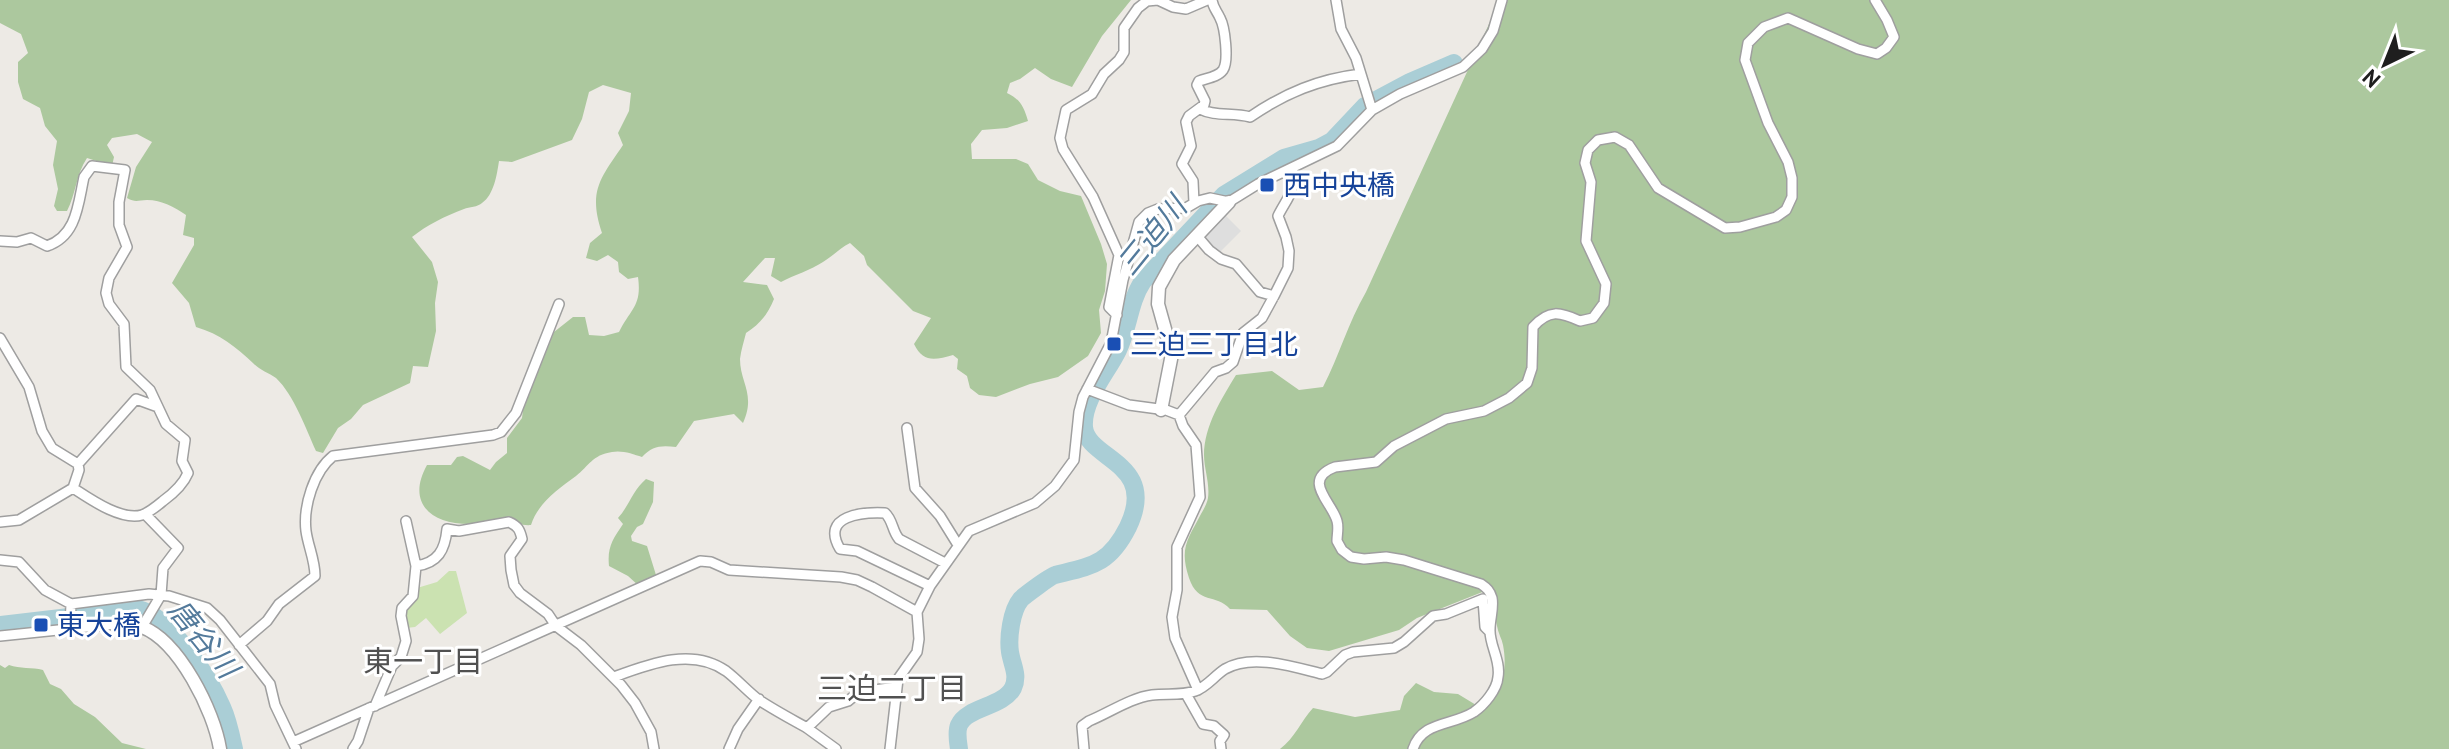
<svg xmlns="http://www.w3.org/2000/svg" width="2449" height="749" viewBox="0 0 2449 749" font-family="'PT Sans','Noto Sans JP',sans-serif">
	<style>
		.grass { fill: #cbe2b1 }
		.forest { fill: #acc89e }
		.parking { fill: #dedede }
		.lines { fill: none; stroke-linecap: round; stroke-linejoin: round }
		.river { stroke: #aaced6; stroke-width: 18 }
		.minor-casing { stroke: #9f9f9f; stroke-width: 12 }
		.tertiary-casing { stroke: #9f9f9f; stroke-width: 15 }
		.minor { stroke: #fff; stroke-width: 9 }
		.tertiary { stroke: #fff; stroke-width: 12 }
		.transit-dot { fill: #1a4fb4; stroke: #fff; stroke-width: 3 }
		.labels { text-anchor: middle; stroke-width: 6; stroke-linejoin: round; paint-order: stroke }
		.transit-label { font-size: 28px; fill: #164399; stroke: #fff; text-anchor: start }
		.water-label { font-size: 30px; font-style: italic; fill: #537a9b; stroke: #fff }
		.neighbourhood-label { font-size: 30px; fill: #515151; stroke: #fff }
	</style>
	<rect width="100%" height="100%" fill="#edeae5"/>
	<path class="grass" d="M449 571H456L467 613 440 634 426 618 415 627 406 628 404 610 417 588 437 582Z"/>
	<path class="forest" d="M0 0H1131L1102 36 1072 87 1051 79 1035 68 1020 79 1010 83 1007 93C1020 99 1024 107 1028 121L1007 128 982 130 971 144 972 159H1016L1028 164 1038 180 1060 191 1081 196 1101 244 1107 264 1105 291 1099 310 1101 333 1088 356 1058 377 1030 384 996 397 979 395 970 388 967 376 957 369 958 359 953 355C935 360 923 363 914 344L931 318 913 311 867 265 864 256 850 243C840 248 833 256 823 262 811 270 794 275 781 282L771 276 775 258H765L743 282 767 285 774 299C768 314 760 324 746 333 744 341 741 350 740 359 740 383 756 394 743 423L734 414 694 421 676 447C661 445 652 446 642 457 633 454 622 450 612 452 592 455 589 466 576 476 558 489 538 503 531 525 521 526 516 521 507 520 495 518 481 524 469 524 431 524 406 503 427 465H451L457 457 463 456 490 470 496 462 507 453V438L522 418 523 410 554 332 573 317H585L589 335 604 336 619 332C631 308 642 306 638 277L628 279 619 272 618 262 608 255 597 261 586 258 590 243 602 233C588 191 600 179 623 145L618 133 629 111 631 93 603 85 589 92 582 119 572 140 512 162 499 161C497 174 494 195 482 203 478 207 469 207 464 209 445 216 427 225 412 237L432 262 438 282 435 303 436 331 428 367 413 366 410 383 363 405 351 419 338 428 323 453 316 451C306 429 294 395 276 378 269 373 260 370 254 364 236 347 220 334 196 327L189 303 172 283 194 245V238L183 235 186 215C174 207 162 200 147 200 138 200 136 203 127 198L136 167 152 142 137 134 112 138 107 145 114 157 112 166 87 158C76 174 76 194 67 211H57L54 206 58 189 53 165 57 141 45 126 40 108 23 99 18 82V62L28 53 21 34 0 23Z
		M1500 0H2449V749H1280C1295 738 1301 721 1313 708L1355 717 1400 710 1404 696 1416 683 1434 692 1458 694 1481 708C1502 691 1508 672 1503 645 1502 639 1498 633 1497 626 1493 610 1500 608 1490 589L1417 618 1399 630 1329 651 1307 648 1290 636 1267 610 1230 609C1216 593 1198 605 1189 578 1179 548 1188 539 1201 514 1204 509 1207 503 1208 498 1210 483 1204 469 1204 455 1204 426 1222 398 1236 375L1272 371 1299 390 1323 387C1339 356 1348 323 1366 292Z
		M646 479 654 482 653 502 643 524 637 527 631 536 632 541 647 546 656 575 639 586 628 576 609 566C607 547 613 539 623 524L618 518C629 506 633 490 646 479Z
		M0 665 5 668 9 665C20 669 32 667 43 670L50 684 61 689 74 704 95 717 122 743 146 749H0Z"/>
	<path class="parking" d="M1225 215 1241 231 1219 253 1209 243 1205 236Z"/>
	<g class="lines">
		<path class="river" d="M0 625 138 609C169 615 210 679 222 707 228 720 231 735 234 749
			M959 749C958 742 956 732 959 725 967 707 1003 707 1013 688 1019 675 1012 665 1010 652 1008 638 1011 611 1021 599 1024 596 1052 575 1055 575 1091 566 1109 565 1128 527 1159 462 1087 460 1084 427 1082 400 1107 373 1118 350 1129 327 1129 302 1143 281L1224 195 1284 158 1319 148 1332 141 1365 106 1410 82 1454 63"/>
		<defs>
			<path id="minor" d="M1336 0 1341 29 1356 58 1372 110
				M1200 109C1215 117 1233 112 1250 117 1285 93 1319 79 1361 74
				M1194 203 1193 181 1182 164 1191 146 1186 122 1189 116 1204 105 1205 101 1197 85 1199 81C1207 78 1218 77 1223 70 1229 61 1225 27 1220 18 1217 11 1213 8 1212 0
				M1197 236 1209 250 1221 259 1236 264 1260 292 1274 296
				M0 241 17 242 31 238 47 246C77 236 78 204 84 177L92 166 125 170 119 202V225L127 247 109 278 106 293 109 304 124 324 126 367 150 390 166 424 185 440 182 461 188 473C183 485 174 493 163 501 157 506 150 512 142 515 121 521 90 499 73 488
				M1117 315 1109 307 1119 255 1093 197 1063 149 1060 138 1066 110 1092 94 1104 74 1119 60 1124 52V28L1138 8 1147 1 1158 0 1173 7 1186 9 1207 0
				M0 338 29 387 42 431 52 448 78 464 79 470 73 488 19 520 0 522
				M1087 389 1129 405 1166 410 1179 415
				M907 428 915 488 940 516 958 545
				M78 464 136 399 158 407
				M0 560 19 562 45 590 71 604 149 594 169 596 207 608 220 620 270 684 275 705 296 749
				M416 566C438 563 445 550 447 529L459 531 509 522C518 526 520 530 522 539L510 556 511 570 514 585 520 593 548 614 556 626 581 645 621 685 635 703 651 732 654 749
				M930 586 857 551 840 549C820 515 863 512 885 513 893 520 892 531 899 539L945 563
				M70 628 71 604
				M0 636 116 624 142 627 161 595 163 568 178 548 145 514
				M239 645 267 621 279 604 315 576C315 560 308 546 306 531 303 506 314 471 333 456L493 435 501 432 516 413 559 304
				M614 677C649 664 692 647 726 671 738 680 747 691 759 700 774 710 791 719 807 728L829 707 848 701 859 692 897 687
				M1198 690 1175 638 1172 617 1177 590V547L1200 497 1196 445 1183 426 1179 415 1215 372 1226 368 1233 362 1243 333 1262 318 1274 296 1288 268 1289 251 1286 237 1278 216C1285 201 1299 187 1292 169
				M1186 694 1203 724 1214 726 1224 735 1220 741 1221 749
				M375 706 392 666 401 657 406 641 401 616 402 608 413 596 416 566 406 521
				M807 728 836 749
				M293 742 700 561 711 562 729 570 841 577 857 580 872 587 917 612
				M353 749 358 741 369 708
				M729 749 738 729 759 699
				M890 749 898 679 917 652 919 639 917 612 930 586 969 531 1035 503 1055 486 1074 460 1079 412 1083 397 1111 343 1123 280 1139 222 1148 213 1158 209 1186 208 1198 201 1210 198 1229 202 1258 184 1337 146 1372 110 1400 94 1463 67 1482 49 1493 31 1502 0
				M1084 749 1082 726 1089 721C1109 713 1130 698 1152 695 1166 693 1181 696 1195 691 1207 687 1214 676 1225 669 1252 653 1294 667 1322 674L1327 672 1345 655 1353 652 1394 648 1404 642 1433 616 1446 614 1483 599 1485 627 1489 631
				M1413 749C1422 721 1452 726 1474 712 1484 705 1497 690 1498 677 1501 660 1489 645 1490 629 1490 619 1494 608 1492 598 1490 591 1487 588 1481 584L1404 560 1386 557 1364 559 1351 557 1342 550 1337 541C1337 534 1339 528 1337 521 1332 502 1301 480 1335 467L1376 462 1394 446 1446 419 1484 411 1509 398 1527 383 1532 368 1533 327C1549 309 1560 312 1580 321L1593 318 1604 303 1606 284 1586 241 1591 182 1585 163 1588 150 1598 140 1615 137 1629 145 1658 188 1725 228 1740 227 1776 217 1786 210 1792 197V178L1788 162 1768 123 1745 60 1748 43 1764 27 1788 18 1858 49 1877 54 1886 48 1894 37 1887 20 1875 0"/>
			<path id="tertiary" d="M1161 410 1172 354 1158 304 1159 287 1174 260 1229 202
				M142 627C179 641 214 711 220 749"/>
		</defs>
		<use href="#minor" class="minor-casing"/>
		<use href="#tertiary" class="tertiary-casing"/>
		<use href="#minor" class="minor"/>
		<use href="#tertiary" class="tertiary"/>
	</g>
	<g class="transit-dot">
		<rect x="1259" y="177" width="16" height="16" rx="4"/>
		<rect x="1106" y="336" width="16" height="16" rx="4"/>
		<rect x="33" y="617" width="16" height="16" rx="4"/>
	</g>
	<g class="labels">
		<g class="transit-label">
			<text x="1283" y="195">西中央橋</text>
			<text x="1130" y="354">三迫三丁目北</text>
			<text x="57" y="635">東大橋</text>
		</g>
		<g class="water-label">
			<text transform="translate(1152 236) rotate(-51)" y="10">三迫川</text>
			<text transform="translate(203 639) rotate(51)" y="10">唐谷川</text>
		</g>
		<g class="neighbourhood-label">
			<text x="423" y="672">東一丁目</text>
			<text x="892" y="699">三迫二丁目</text>
		</g>
	</g>
	<g transform="translate(2385 64) rotate(223)" stroke="#ffffff" stroke-width="6" paint-order="stroke">
	<path d="M0-6L14 30L0 20L-14 30Z" fill="#1e1e1e"/>
	<text y="-12" font-size="22" font-weight="bold" text-anchor="middle" fill="#1e1e1e">N</text>
	</g>
</svg>
